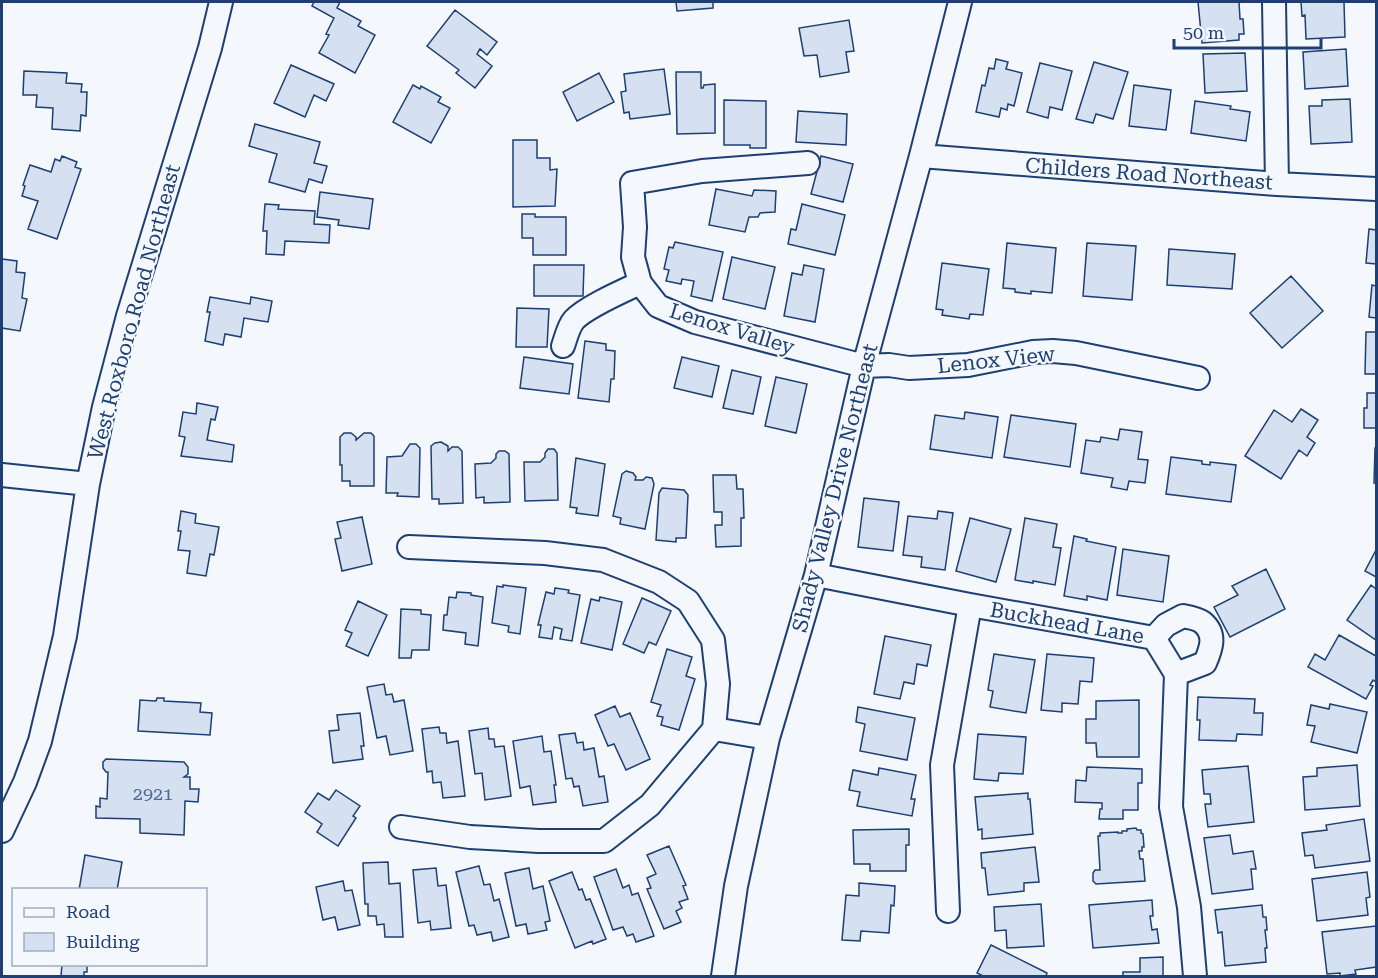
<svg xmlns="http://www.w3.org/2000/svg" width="1378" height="978" viewBox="0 0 1378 978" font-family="'Roboto Serif',serif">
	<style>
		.building { fill: #d5e0f0; stroke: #1d3f73; stroke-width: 1.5 }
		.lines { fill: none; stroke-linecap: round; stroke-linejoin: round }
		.minor-casing { stroke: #1d3f73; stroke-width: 26 }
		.minor { stroke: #f4f7fb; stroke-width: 22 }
		.labels { text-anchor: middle; stroke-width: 4.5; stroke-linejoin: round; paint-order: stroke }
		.number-label { font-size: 18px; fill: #4b6792 }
		.street-label { font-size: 21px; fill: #1d3f73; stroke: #f4f7fb }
	</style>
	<rect width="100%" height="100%" fill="#f4f7fb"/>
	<path class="building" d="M314 2H340L337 8 361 21 358 26 375 35 355 73 319 53 329 35 326 34 334 18 312 6Z
		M676 2H713V8L677 11Z
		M1198 2H1239L1240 19H1243L1244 34H1239V40L1202 43Z
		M1301 2H1344L1345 37 1306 39 1305 15 1302 16Z
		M455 10 497 42 487 55 480 49 477 54 492 66 475 88 456 73 459 70 427 46Z
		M849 20 854 51 846 52 849 72 820 77 817 55 804 56 799 28Z
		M1346 49 1348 86 1305 89 1303 52Z
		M1245 53 1247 91 1205 93 1203 54Z
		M996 59 1008 62 1006 69 1022 73 1014 106 1008 104 1007 110 1001 108 999 117 976 112 982 85 985 86 989 68 994 69Z
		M1094 62 1128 72 1113 119 1096 114 1093 123 1076 119Z
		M1040 63 1072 71 1062 110 1050 107 1048 118 1027 112Z
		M291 65 334 84 326 101 314 95 305 117 274 103Z
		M664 69 670 114 630 119 629 112 624 113 621 92 626 91 624 74Z
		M24 71 67 73 66 83 82 84 81 92H87L86 116 81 115 80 131 52 129 53 108 36 107 37 95H23Z
		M676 72H701V88H703L704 85 715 84V133L677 134Z
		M599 73 614 102 577 121 563 92Z
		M413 85 420 89 421 86 441 97 438 102 450 108 431 143 393 122Z
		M1134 85 1171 90 1166 130 1129 126Z
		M1350 99 1352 142 1311 144 1309 106H1322V100Z
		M724 100 766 101V148H750V145H724Z
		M1195 101 1231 106 1230 109 1250 112 1246 141 1191 133Z
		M798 111 847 114 846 145 796 142Z
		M255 124 320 142 314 163 327 166 322 183 309 179 305 192 269 182 277 154 249 146Z
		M513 140H537V158H550V170L557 169 555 206 513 207Z
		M62 156 77 162 75 167 81 169 57 239 28 229 38 201 22 196 25 186 23 185 30 165 51 172 55 159 60 161Z
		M821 156 853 164 843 202 811 194Z
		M716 189 752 196 754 190 776 191 775 212 760 213 758 217H749L745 232 709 225Z
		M320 192 373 199 369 229 338 225 339 220 317 217Z
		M265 204 279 205 278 209 315 211 314 224 330 225 329 243 285 241 284 255 266 254 267 231H263Z
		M802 204 845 215 835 255 788 244 791 229 796 230Z
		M522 214H535V217H566V255H533V238H522Z
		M1369 229 1376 230V264L1366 263Z
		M675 242 723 252 712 301 691 296 694 281 682 279 681 284 666 281 669 270 664 269 669 247 673 248Z
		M1007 243 1056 248 1052 293 1031 291V294L1015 292V289L1003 288Z
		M1087 243 1136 246 1132 300 1083 296Z
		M1169 249 1235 254 1232 289 1167 285Z
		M732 257 775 267 765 309 723 299Z
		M2 259 17 261 16 272 25 273 22 298 27 299 20 331 2 328Z
		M942 263 989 269 983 315 970 314 969 319 942 315 943 310 936 309Z
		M534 265H584L583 296H534Z
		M804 265 824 269 815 322 784 316 792 273 802 275Z
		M1291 276 1323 311 1282 348 1250 313Z
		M1372 285 1376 286V318L1369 317Z
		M210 297 250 304 251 297 272 301 268 322 244 318 241 337 225 334 223 345 205 341 210 312H207Z
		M517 308 549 309 547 347H516Z
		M1366 332H1376V374H1365Z
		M585 341 606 344V350L615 351 614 379H611L609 402 578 398Z
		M524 357 573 364 569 394 520 388Z
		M682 357 719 366 712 397 674 388Z
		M732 370 761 377 753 414 723 408Z
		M776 377 807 384 796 433 765 426Z
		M1367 393H1376V428H1364V408H1367Z
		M197 403 218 407 215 420 211 419 207 440 234 445 232 462 181 456 185 437 179 436 183 412 196 414Z
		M1301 409 1318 420 1307 437 1315 443 1307 456 1299 450 1281 479 1245 456 1274 410 1292 422Z
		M965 412 998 417 992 458 930 449 935 415 964 419Z
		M1011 415 1076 424 1070 467 1004 457Z
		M1120 429 1142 432 1138 459 1148 460 1145 483 1129 481 1127 490 1111 487 1113 478 1081 473 1086 440 1100 442 1101 437 1118 440Z
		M344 433H351L356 437V440L364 433H371L374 436V486H350V481H342V465H340V437Z
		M441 442 448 446V451L452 447H458L462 451 463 503 439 504V499H432L431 446 435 443Z
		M410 444H416L420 448 419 497 397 496 398 493H386L387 457 402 456Z
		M1375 448H1376V483H1374Z
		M548 449H554L557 453 558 500 525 501 524 462H540L545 457V453Z
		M499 451H505L509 454 510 502 484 503V497L476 498 475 464 491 463 496 458V454Z
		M1171 457 1202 461V464L1210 465V462L1236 465 1231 502 1166 494Z
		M576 458 605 464 598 516 576 513 577 508 570 507Z
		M626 471 633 473 636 477 635 480H643L646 477 652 478 654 484 645 529 620 524 621 518 613 516 622 474Z
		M713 475H736L737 489H743L744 518H741V546L716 547 715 525H722V512H714Z
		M662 488 684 490 688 495 686 538H676V542L656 540 659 493Z
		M864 498 899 502 893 551 858 547Z
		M181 511 196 514 195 523 219 527 214 555 210 554 206 576 187 573 190 551 178 550 181 531H178Z
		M938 511 953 513 945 570 921 567 922 557 903 555 908 516 937 519Z
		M362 517 372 564 342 571 335 539 341 538 337 522Z
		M970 518 1011 529 996 582 956 571Z
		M1025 518 1057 524 1053 547 1061 548 1055 585 1033 581V583L1015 580Z
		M1074 536 1087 539 1086 541 1116 547 1107 600 1087 596V600L1064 596Z
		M1123 549 1169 556 1163 602 1117 595Z
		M1376 550V577L1365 571Z
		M1266 569 1285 609 1230 637 1214 607 1238 595 1232 586Z
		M503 585 526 588 520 634 508 632 509 626 492 623 497 586 503 587Z
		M1371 585 1376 589V640L1347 620Z
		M555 588 569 590 568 593 580 595 572 641 560 639 562 629 554 627 552 639 539 637 541 625H538L546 592 554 594Z
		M457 592 471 593V595L483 597 478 646 465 644 466 633 443 630 444 615H447L449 597 456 598Z
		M600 597 622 602 612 650 581 643 591 599 599 601Z
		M642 598 671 611 656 645 649 642 644 653 623 644Z
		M358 601 387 615 368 656 346 646 352 633 345 630Z
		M401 609 421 610V614L431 615 429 650H412L411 658H399Z
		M1339 635 1376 656V682L1373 680 1370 685 1373 686 1366 699 1308 667 1315 654 1325 660Z
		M885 636 931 645 927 666 917 664 914 684 904 682 900 699 874 694Z
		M667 649 692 657 686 676 695 679 679 730 661 725 663 717 657 716 661 705 651 702Z
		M994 654 1035 660 1026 713 990 707 993 691 988 690Z
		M1047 654 1094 658 1092 682 1080 681 1078 704 1062 703V712L1041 710Z
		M384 684 386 695 392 694 394 702 404 700 413 751 390 755 386 736 377 738 367 687Z
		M1198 697 1255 699 1254 713H1263L1262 735 1237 734 1236 741 1199 740 1200 720H1197Z
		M157 698H164V701L201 703 200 712 212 713 210 735 138 731 140 700 156 701Z
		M1139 700V757H1097L1096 743H1086V719H1096V701Z
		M1330 704 1367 712 1357 753 1311 742 1315 726 1307 725 1311 705 1329 709Z
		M615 706 620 717 630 713 650 759 626 770 614 744 608 746 595 715Z
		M858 707 915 718 907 760 860 751 865 724 856 722Z
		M360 713 364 746H361L363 759 333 763 329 731 339 730 337 715Z
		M439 727 440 733H446L447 743 458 741 465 796 443 798 441 782 433 783 432 771 427 772 422 729Z
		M488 728 489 739H494L495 747 504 746 511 796 485 800 482 773 475 774 469 731Z
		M575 733 577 743 583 742 584 750 594 748 599 777 604 776 608 802 583 806 579 786 574 787 572 778 566 779 559 735Z
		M978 734 1026 737 1023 774 999 773 998 781 974 779Z
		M542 736 544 752 551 751 556 785H554L556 802 533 805 530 786 520 788 513 741Z
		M106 759 184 762 188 767V774L184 777H190V789H199L198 802 185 801 184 835 140 833V819L96 818V806L100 807V798L107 799 108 772H106L103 768V762Z
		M1357 765 1360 806 1305 810 1303 777 1317 776V768Z
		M1248 766 1254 822 1208 827 1205 804H1211L1210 794H1204L1202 770Z
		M1087 767 1142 769V783H1138V810H1123V819H1099L1100 809H1102V803L1075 802 1076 780 1086 781Z
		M879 768 916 775 911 799H915L912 816 857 806 860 792 849 790 853 770 878 775Z
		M336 790 360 806 353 816 356 818 338 846 317 832 322 824 305 812 318 793 329 800Z
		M1028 793V799H1030L1033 834 982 839V829L978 830 975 797Z
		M1364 819 1370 861 1315 868 1313 855 1305 856 1302 833 1327 830 1326 825Z
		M1136 828 1137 830H1141V833L1143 834 1144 847H1142V851H1139L1140 859H1143L1145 881 1096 884 1093 881V873L1095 870H1100L1098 836H1100V833L1118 832V833H1122V831H1127V829Z
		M909 829V845H906V871H870V864H854L853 830Z
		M1230 835 1233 854 1253 851 1256 869H1251L1253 889 1212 894 1204 838Z
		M669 846 686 885 683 886 688 899 679 902 682 908 676 911 681 922 664 929 647 889 651 888 647 878 656 874 647 855Z
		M1035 847 1039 882 1024 883V891L988 895 985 868H982L981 853Z
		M85 855 122 862 117 890H79Z
		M388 862 389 884 400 883 403 937H385L384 924 377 925 376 916H368V904H365L363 863Z
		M479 866 484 885 490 884 494 901 499 899 509 937 493 941 491 932 477 935 474 925 469 926 456 872Z
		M436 868 438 886 446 885 451 928 431 930 430 921 418 923 413 870Z
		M529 868 533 889 543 886 550 921 545 922 547 930 528 934 526 924 516 926 505 873Z
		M616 869 623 888 629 885 632 895 638 893 654 936 636 942 633 934 627 936 623 927 613 930 594 877Z
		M572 872 579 890 582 889 586 900 590 899 606 939 593 944 592 941 575 948 549 881Z
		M1367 872 1370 897 1366 898 1368 915 1317 921 1312 879Z
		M343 881 345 891 352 890 360 925 338 930 335 917 323 920 316 887Z
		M859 883 895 886 894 906 891 905 889 933 861 931 860 941 842 940 846 895 859 896Z
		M1152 900 1153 916H1150L1152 930 1157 929 1159 943 1093 948 1089 905Z
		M1041 904 1044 946 1007 948 1006 930 995 931 994 907Z
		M1262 905 1263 917H1266L1267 930H1265L1267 948H1265L1266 962 1225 966 1222 932 1218 933 1215 910Z
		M1376 926V967L1355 970 1356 974 1340 976V973L1327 974 1322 932Z
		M991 945 1047 973 1046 976H983L977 973Z
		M1163 957V976H1123V972H1140V958Z
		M62 964H87V972H84V976H61Z"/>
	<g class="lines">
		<defs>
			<path id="minor" d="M1274 2 1277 184
				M921 156 1277 184 1376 189
				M808 163 702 171 632 183 635 227 633 257 640 283 658 306 695 322 864 366 889 365 909 368 968 365 1033 352 1053 351 1076 353 1198 378
				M563 346C566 338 568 327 574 320 586 307 623 291 640 283
				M2 475 88 484
				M816 575 970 605 1154 638 1176 674 1171 807 1189 907 1195 976
				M1154 638 1166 625 1183 616C1188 617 1198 619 1202 622 1217 634 1211 649 1205 663L1176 674
				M714 729 768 738
				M401 827 470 837 539 841H604L650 805 714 729 718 684 713 640 688 601 659 582 603 560 545 553 409 547
				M2 831 25 782 40 741 65 636 88 484 104 407 128 316 210 48 221 2
				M948 911 942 765 970 605
				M723 976 736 886 768 738 816 575 864 366 921 156 960 2"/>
		</defs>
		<use href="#minor" class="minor-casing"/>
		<use href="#minor" class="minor"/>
	</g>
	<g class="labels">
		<g class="number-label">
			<text x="153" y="800">2921</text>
		</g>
		<g class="street-label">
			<text transform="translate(1149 174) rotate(4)" y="7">Childers Road Northeast</text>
			<text transform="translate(134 312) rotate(-75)" y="7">West Roxboro Road Northeast</text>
			<text transform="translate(732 329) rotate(17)" y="7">Lenox Valley</text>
			<text transform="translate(996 360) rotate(-6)" y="7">Lenox View</text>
			<text transform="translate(835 488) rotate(-76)" y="7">Shady Valley Drive Northeast</text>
			<text transform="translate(1067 623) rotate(10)" y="7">Buckhead Lane</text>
		</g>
	</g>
	<rect width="1378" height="978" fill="none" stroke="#1d3f73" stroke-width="6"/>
	<rect x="12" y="888" width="195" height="78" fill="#f4f7fb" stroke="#9eadc5" stroke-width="1.5"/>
	<rect x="24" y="908" width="30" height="9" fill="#f4f7fb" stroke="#9eadc5" stroke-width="1.5"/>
	<text x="66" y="918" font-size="18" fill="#1d3f73">Road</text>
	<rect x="24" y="933" width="30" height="18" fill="#d5e0f0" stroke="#9eadc5" stroke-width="1.5"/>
	<text x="66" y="948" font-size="18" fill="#1d3f73">Building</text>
	<path d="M1174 39v9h147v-9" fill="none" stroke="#1d3f73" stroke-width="3"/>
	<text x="1183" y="39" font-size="18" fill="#1d3f73" stroke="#f4f7fb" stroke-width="4.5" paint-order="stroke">50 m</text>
</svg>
